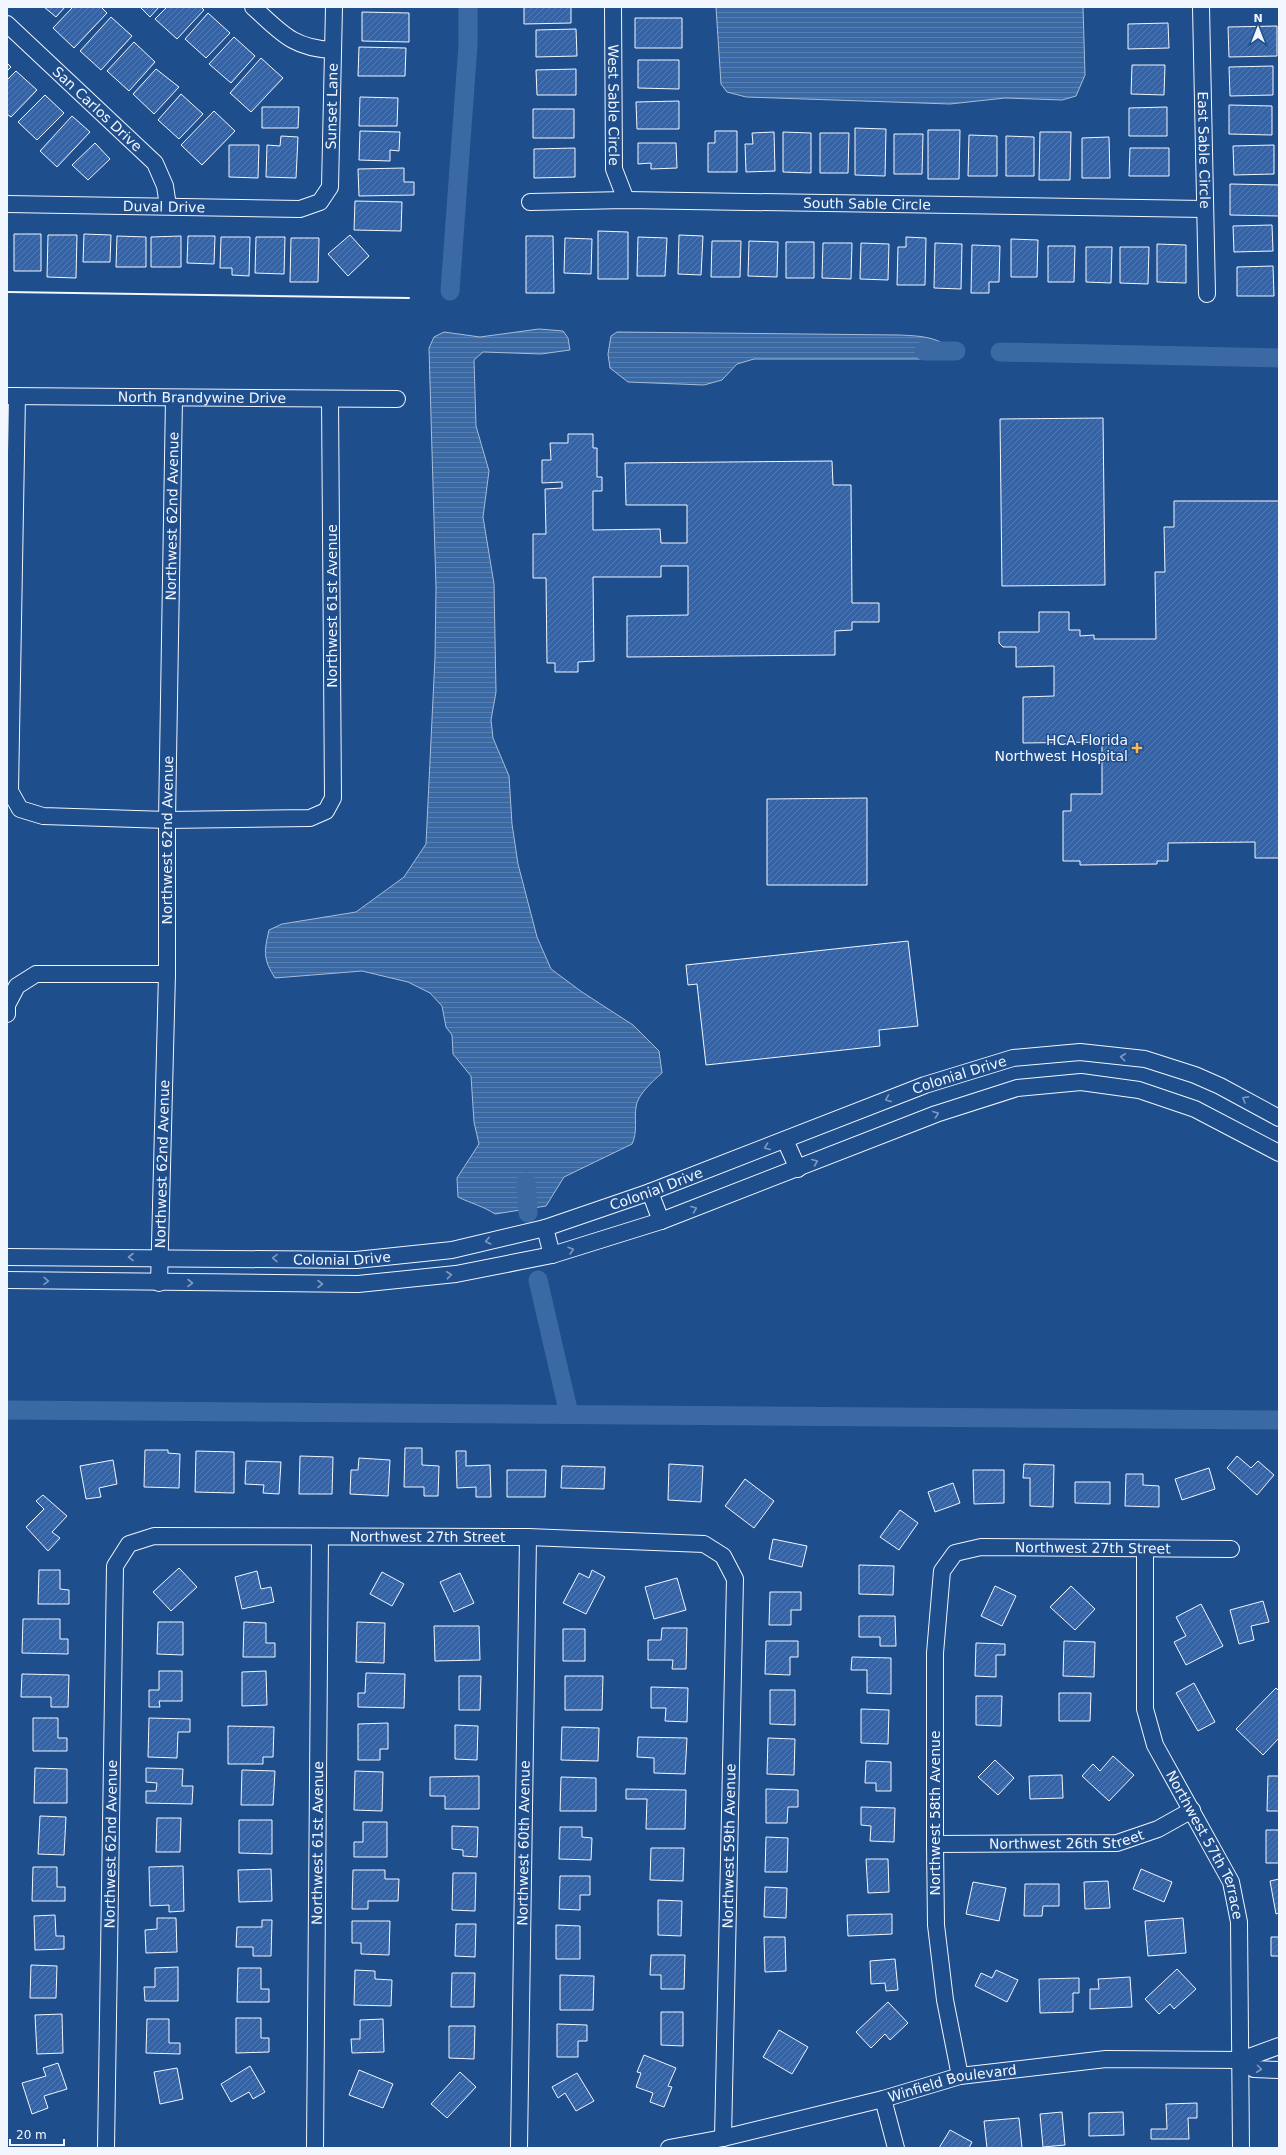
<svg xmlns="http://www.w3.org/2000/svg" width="1286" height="2155" viewBox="0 0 1286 2155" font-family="'DejaVu Sans',sans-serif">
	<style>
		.water { fill: url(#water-rules); stroke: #a8bbd7 }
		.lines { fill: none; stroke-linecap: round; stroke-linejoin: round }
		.canal { stroke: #3b69a3; stroke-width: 19 }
		.building { fill: url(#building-hatch); stroke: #f2f6ff }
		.street-casing { stroke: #f2f6ff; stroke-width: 18 }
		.street { stroke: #1f4e8c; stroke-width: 16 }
		.wall { stroke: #f2f6ff; stroke-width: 2 }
		.oneway { stroke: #7e9ac0 }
		.poi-dot { fill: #ffb74d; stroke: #1f4e8c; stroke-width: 1.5 }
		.labels { text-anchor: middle; stroke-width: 3; stroke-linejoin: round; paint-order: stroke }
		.street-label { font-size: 14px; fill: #f2f6ff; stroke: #1f4e8c }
		.poi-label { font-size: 14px; fill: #f2f6ff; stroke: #1f4e8c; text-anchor: end }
	</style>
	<defs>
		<pattern id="water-rules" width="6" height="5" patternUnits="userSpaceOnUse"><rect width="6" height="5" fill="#3b69a3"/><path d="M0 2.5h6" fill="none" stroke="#587fb1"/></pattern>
		<pattern id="building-hatch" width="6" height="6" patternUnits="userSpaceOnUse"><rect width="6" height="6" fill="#3563a3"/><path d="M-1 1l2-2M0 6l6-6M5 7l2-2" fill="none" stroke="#537ab1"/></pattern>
	</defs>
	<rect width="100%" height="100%" fill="#1f4e8c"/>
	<path class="water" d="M716 7H1083L1085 75 1076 96 1062 100 1005 98 950 104 746 97 727 92 721 84Z
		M539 329 563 331 568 338 570 350 541 354 483 352 474 360 476 426 489 471 483 517 494 584 496 692 491 720 493 738 509 776 512 824 518 864 537 937 551 969 582 992 633 1025 659 1051 662 1073C653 1081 637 1095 636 1107 634 1120 638 1131 632 1144L564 1177 546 1206 495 1214C483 1206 470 1203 458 1197L457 1178 479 1144 474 1122 471 1076 453 1054 452 1035 446 1027 442 1006 430 993 408 982 362 971 275 978C263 959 264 952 269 930L282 924 356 912 404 877 426 844 435 657 436 588 429 348 434 337 444 332 480 337Z
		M617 332 899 335C919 336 935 336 952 349L947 357 940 359H754L737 364 722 380 704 385 628 382 610 368 608 354 611 336Z"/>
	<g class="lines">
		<path class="canal" d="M450 291 468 45V7
			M924 351H956
			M1000 352 1279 358
			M526 1182 528 1213
			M538 1280 569 1414
			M7 1410 1279 1420"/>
	</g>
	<path class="building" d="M44 7H65L56 17Z
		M73 7H101L107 13 74 48 53 28Z
		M140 7H159L150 17Z
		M167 7H201L204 10 177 39 155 19Z
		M524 7H571V23L524 24Z
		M362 12 409 13V42L362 41Z
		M208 13 230 33 206 58 185 39Z
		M111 17 132 36 101 70 80 51Z
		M635 18H682V48H635Z
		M1168 23 1169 48 1128 49V24Z
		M1277 26V56L1229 57 1228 27Z
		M576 29 577 56 536 57V30Z
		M234 37 255 56 231 83 209 64Z
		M134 42 155 62 129 91 107 71Z
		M359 47 406 48 405 76H358Z
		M261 58 283 78 251 112 230 93Z
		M638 60H679V89L638 88Z
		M7 63 11 67 7 71Z
		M1132 65H1165L1164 95 1131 94Z
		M1273 66V95L1230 96 1229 67Z
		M156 69 179 87 154 114 133 94Z
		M576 69V95H537L536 70Z
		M16 71 37 90 11 117 7 114V80Z
		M181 94 203 114 179 139 158 120Z
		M45 95 64 113 37 140 18 122Z
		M360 97 398 98 397 126H359Z
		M679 101V129H637L636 102Z
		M1229 105 1272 106V135L1229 134Z
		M262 107H299L298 128H262Z
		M1167 107V136H1129V108Z
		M533 109H574V138H533Z
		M214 111 235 131 202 165 181 145Z
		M72 116 90 132 57 167 40 151Z
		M855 128 886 129 885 176 855 175Z
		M928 130H960L959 179H928Z
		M360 131 400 132 399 151 390 150V161L359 160Z
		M715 131H737V172H708V143H715Z
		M774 132 775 171 746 172 745 144H753L752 133Z
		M783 132 811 133V173L783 172Z
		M1040 132H1071L1070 180H1039Z
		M820 133H849L848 173H820Z
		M894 134H923L922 174H894Z
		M969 135 997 136V176H968Z
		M281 136 298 137 296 178 266 177 267 145 280 146Z
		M1006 136 1034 137V176H1006Z
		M1109 137 1110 178H1082V138Z
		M95 143 110 159 88 180 72 165Z
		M638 143H676L677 168 651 169V163L638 164Z
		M229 145H259L258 178 229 177Z
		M1274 145V174L1234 175 1233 146Z
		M575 148V177L534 178V149Z
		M1130 148H1169V176H1129Z
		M404 168V182H414V195L359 196 358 169Z
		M1230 184 1279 185V216L1230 215Z
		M355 201 402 202 401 231 354 230Z
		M1272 225 1273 251 1234 252 1233 226Z
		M598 231 628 232V279H598Z
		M14 234H41V271H14Z
		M84 234 111 235 110 262H83Z
		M48 235H77L76 278 47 277Z
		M350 235 369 256 348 276 328 254Z
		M679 235 703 236 701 275 678 274Z
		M117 236 146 237V267H116Z
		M181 236V267H151V237Z
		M188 236H215L214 264 187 263Z
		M526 236H553L554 293H526Z
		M221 237H250L249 276 232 275V268H220Z
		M256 237H285L284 274 255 273Z
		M638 237 667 238 665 276H637Z
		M906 237 926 238 925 285H897L898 247H906Z
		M291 238H319L318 282H290Z
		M565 238 592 239 591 274 564 273Z
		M1011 239 1038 240 1037 277H1011Z
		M712 241H741L740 277H711Z
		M749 241 778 242 777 277 748 276Z
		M786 242H814V278H786Z
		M823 243H852L851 279 822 278Z
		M861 243 889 244 888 280 860 279Z
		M935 243 962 244 961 289 934 288Z
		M1157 244 1186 245V283L1157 282Z
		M972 245 1000 246 999 282H989V293H971Z
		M1048 246H1075L1074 282H1048Z
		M1086 247H1112L1111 283 1086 282Z
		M1120 247H1149L1148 284 1120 283Z
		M1273 266 1274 296H1237V267Z
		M1103 418 1105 585 1002 586 1000 419Z
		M568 434H593V448H597V477H602V491H593V530L660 529 661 543H687V505H626L625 463 832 461 833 485H851L852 603H879V622H852V630L835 631V655L627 657V616L688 615V566H661V577H593L594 661 578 662V672H555V663H547L546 578H533V534H546L545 489 562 488V482L542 483V460H551L550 443H568Z
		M1174 501H1279V858H1255V842L1168 843V861H1157V864L1080 865V861H1063V811H1071V794H1102V742L1023 743V697L1054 696V666L1016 667V647H1003L999 643V632H1039V612H1069V630H1080V636L1094 635V639H1156L1155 572H1165L1164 527H1174Z
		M867 798V885H767V799Z
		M908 941 918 1026 879 1030 880 1046 706 1065 697 984 688 985 686 965Z
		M405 1448H422V1465L439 1466 438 1496H424V1487H404Z
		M145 1450H168V1453L180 1454 179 1488 144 1487Z
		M196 1451 234 1452V1493L195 1492Z
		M456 1451H466V1466L490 1465 491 1497H476V1487L457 1488Z
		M300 1456 333 1457 332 1494H299Z
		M1237 1456 1251 1468 1258 1461 1274 1475 1257 1495 1227 1468Z
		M359 1458 390 1460 388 1496 350 1494 351 1470H358Z
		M113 1460 117 1484 99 1488 101 1497 86 1499 80 1466Z
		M246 1461 281 1462 279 1494 263 1493 264 1485 245 1484Z
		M669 1464 703 1466 701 1502 668 1500Z
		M1024 1464 1054 1465 1053 1507 1030 1506V1478H1023Z
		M562 1466 605 1467 604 1489 561 1488Z
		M1209 1468 1215 1489 1182 1500 1175 1479Z
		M507 1470H546L545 1497H507Z
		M973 1470H1004V1503L974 1504Z
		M1126 1474H1143V1485L1159 1486V1507L1125 1506Z
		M745 1479 774 1501 754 1528 725 1506Z
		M1075 1482H1110V1504L1075 1503Z
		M953 1483 960 1503 935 1512 928 1492Z
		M43 1495 67 1516 52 1532 60 1538 48 1551 26 1527 44 1509 36 1501Z
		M900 1510 918 1523 899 1550 880 1537Z
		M773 1539 807 1546 802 1567 769 1559Z
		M859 1565 894 1566 893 1595 859 1594Z
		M179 1568 197 1587 171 1611 153 1592Z
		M39 1570H60V1589L69 1590V1604H38Z
		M592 1570 605 1577 586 1614 563 1603 579 1573 589 1578Z
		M257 1571 261 1589 271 1587 274 1602 242 1609 235 1577Z
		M382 1572 404 1584 392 1606 370 1594Z
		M460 1573 474 1603 454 1612 440 1582Z
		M677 1578 686 1610 654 1619 645 1587Z
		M995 1586 1016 1596 1002 1626 981 1616Z
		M1071 1586 1095 1609 1075 1630 1050 1607Z
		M770 1592H801V1610H791V1625H769Z
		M1263 1601 1269 1622 1251 1626 1254 1640 1239 1644 1230 1610Z
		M1201 1604 1223 1646 1186 1665 1174 1642 1186 1636 1176 1617Z
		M859 1616H895L896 1646H880V1637H859Z
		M23 1619H60V1639H68V1654L22 1653Z
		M158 1622H183V1655L157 1654Z
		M244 1622 266 1623V1643H275V1657H243Z
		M357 1622 385 1623 384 1663 356 1662Z
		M434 1626H479L480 1660 435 1661Z
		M662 1628H687L686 1669H672L673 1660H648V1640H661Z
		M563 1629H585V1661H563Z
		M766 1641H798V1657H790V1675L765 1674Z
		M1064 1641 1095 1642 1094 1677 1063 1676Z
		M976 1643 1005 1644V1655H996V1677L975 1676Z
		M852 1657 891 1658V1694L867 1693V1670H851Z
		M159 1671H182V1701H159L160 1707H149V1690H159Z
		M266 1671 267 1705 242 1706V1672Z
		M366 1673 405 1674 404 1708 358 1707V1693H365Z
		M22 1674 69 1675 68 1707H51V1697H21Z
		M459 1676H481L480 1710H459Z
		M565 1676H603L602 1710H565Z
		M1194 1683 1215 1722 1198 1731 1176 1693Z
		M651 1687 688 1688 687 1722 665 1721 666 1708H651Z
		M1276 1688 1279 1691V1738L1263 1755 1236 1729Z
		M770 1690H795V1725L770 1724Z
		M1059 1693H1091L1090 1721H1059Z
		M976 1696H1002L1001 1726 976 1725Z
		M861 1709 889 1710 888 1744 861 1743Z
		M33 1718H58V1738H67V1751H33Z
		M149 1718 190 1719V1732H178L177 1758 148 1757Z
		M388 1723V1749H380V1760H358V1724Z
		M455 1725 478 1726 477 1760 455 1759Z
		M228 1726 274 1727 273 1757H263V1764H228Z
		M562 1727 599 1728 598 1761 561 1760Z
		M638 1737 687 1738 685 1774 654 1773V1758L637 1757Z
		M768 1738 795 1739 794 1775 767 1774Z
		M1113 1756 1134 1775 1109 1801 1082 1776 1093 1764 1100 1771Z
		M995 1760 1014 1778 998 1795 978 1777Z
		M866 1761 891 1762V1791H876V1783H865Z
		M35 1768 67 1769V1803H34Z
		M146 1768 183 1769 182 1786H193L192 1804 146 1803V1791H156L157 1783 146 1782Z
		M242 1770 275 1771 273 1805H241Z
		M355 1771 383 1772 382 1811 354 1810Z
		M1062 1775 1063 1798 1030 1799 1029 1776Z
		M479 1776V1809H445V1796H430V1777Z
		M1268 1776H1279V1811H1267Z
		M561 1777 596 1778V1811H560Z
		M626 1789 686 1790 685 1829H646L647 1799H626Z
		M766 1789 798 1790V1807H788L787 1823H766Z
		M861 1807 895 1808 894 1842 870 1841 871 1826 861 1825Z
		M40 1816 66 1817 64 1855 38 1854Z
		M157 1818H181L180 1852H156Z
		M239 1820H272V1854L239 1853Z
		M363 1822H387V1857H354V1842H363Z
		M452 1826 478 1827 477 1857 463 1856V1850L452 1849Z
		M560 1827H582V1837L592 1838 591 1860 559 1859Z
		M1266 1830H1279V1863H1266Z
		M766 1837 788 1838 787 1872H765Z
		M651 1848H684L683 1881 650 1880Z
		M866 1859H888L889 1892 868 1893Z
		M183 1866 184 1911 169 1912V1905L150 1906 149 1867Z
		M33 1867H57V1887H65V1901H32Z
		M271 1869 272 1901 239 1902 238 1870Z
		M1141 1869 1172 1882 1164 1902 1133 1889Z
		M353 1870H385V1879H399L398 1901H368V1909H352Z
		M453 1873H476L475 1911 452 1910Z
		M560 1876H590V1895H580V1910L559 1909Z
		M1279 1879V1913L1276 1914 1270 1881Z
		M1108 1881 1110 1908 1085 1909 1084 1882Z
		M973 1882 1006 1888 999 1921 966 1914Z
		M1025 1884H1059V1906H1043L1042 1916H1024Z
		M765 1887 787 1888 786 1918 764 1917Z
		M658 1900 682 1901 681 1936 658 1935Z
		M892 1914V1934L848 1936 847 1915Z
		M55 1915 56 1936H64V1949L35 1950 34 1916Z
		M157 1918H176L177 1952 146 1953 145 1930 157 1929Z
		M1183 1918 1186 1953 1148 1956 1145 1921Z
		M262 1920H272L271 1956H253V1947H236L237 1927H262Z
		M352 1921H390L389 1955 361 1954V1943H352Z
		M456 1924H476L475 1957 455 1956Z
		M556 1925 580 1926V1959H556Z
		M764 1937H785L786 1971 765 1972Z
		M1271 1937H1279V1956H1271Z
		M651 1955H685L684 1989H661V1975H650Z
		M895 1959 898 1990 886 1991 885 1983 871 1984 870 1961Z
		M31 1965 57 1966 56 1998H30Z
		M178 1967V2001H145L144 1987H155V1968Z
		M238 1968H261V1989H269V2002H237Z
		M1177 1969 1196 1989 1174 2009 1170 2004 1159 2014 1145 1999Z
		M355 1970 375 1971V1979L392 1980 391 2006 354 2005Z
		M996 1970 1018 1980 1007 2002 975 1986 981 1973 992 1978Z
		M452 1973H475L474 2007H451Z
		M560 1975 594 1976 593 2010H560Z
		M1130 1977 1132 2007 1090 2009V1989H1099L1098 1979Z
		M1079 1978V1993H1073V2012L1040 2013 1039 1979Z
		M888 2002 908 2023 890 2040 885 2034 871 2048 856 2032Z
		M661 2012H683V2046L661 2045Z
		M62 2014 63 2053 37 2054 35 2015Z
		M236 2018H261V2038H269V2052L236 2053Z
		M147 2019H169V2043H180V2054L146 2053Z
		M383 2019 384 2052 352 2053 351 2039H360V2020Z
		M557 2024 587 2025V2041H578V2057H557Z
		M449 2026H475L474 2059 449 2058Z
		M779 2030 808 2047 792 2074 763 2057Z
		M644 2055 676 2068 668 2086 672 2087 664 2107 650 2102 653 2093 636 2087 641 2073 637 2072Z
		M58 2063 67 2089 44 2096 48 2108 32 2114 22 2083 46 2076 43 2068Z
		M250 2066 265 2092 253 2099 249 2092 231 2102 221 2084Z
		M177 2068 183 2099 160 2104 154 2072Z
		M359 2070 393 2084 383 2108 349 2095Z
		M460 2072 476 2087 447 2118 431 2104Z
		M577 2073 594 2101 576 2111 565 2093 558 2098 552 2087Z
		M1197 2103V2118H1188L1189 2139H1151V2129H1167L1166 2104Z
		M1062 2112 1065 2145 1043 2147 1040 2114Z
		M1123 2112 1124 2135 1089 2136V2113Z
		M1019 2118 1022 2148H987L984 2121Z
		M950 2130 972 2142 969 2148H939Z"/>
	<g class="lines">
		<defs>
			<g id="street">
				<path d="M253 7C281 32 292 48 332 50"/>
				<path id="s1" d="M613 7 614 169 626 200"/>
				<path id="s2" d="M1201 7 1207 294"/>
				<path id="s3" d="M7 24 155 163 165 186 168 206"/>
				<path id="s4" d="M530 202 626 200 1204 209"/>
				<path id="s5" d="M7 204 300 209 320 202 330 187 334 7"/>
				<path id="s6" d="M7 396 397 399"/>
				<path d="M17 396 10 791 20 809 43 816 167 820 310 818 326 811 333 798 330 399"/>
				<path d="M7 1014V1005L17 986 36 974H167"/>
				<path d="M785 1140 798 1169"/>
				<path d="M650 1192 661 1221"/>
				<path d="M545 1228 552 1255"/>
				<path id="s7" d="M7 1257 356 1260 452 1250 545 1228 650 1192 925 1085 1013 1058 1080 1052 1145 1059 1195 1075 1220 1086 1279 1118"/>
				<path d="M7 1280 358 1284 456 1274 552 1255 661 1221 936 1114 1017 1088 1081 1082 1139 1090 1195 1109 1279 1153"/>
				<path id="s8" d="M159 1283 167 974V820L174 398"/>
				<path id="s9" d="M1145 1549V1709L1155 1745 1231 1882 1239 1922 1241 2148"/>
				<path id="s10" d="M935 1844 1117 1843 1158 1829 1192 1810"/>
				<path d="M1241 2060 1254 2069 1279 2070"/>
				<path id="s11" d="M960 2076 945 2000 936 1925 935 1844V1653L942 1571 955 1553 981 1547 1231 1549"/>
				<path d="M883 2099 896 2148"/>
				<path id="s12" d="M106 2148 115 1566 129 1544 154 1536 528 1537 704 1544 723 1556 735 1579 723 2138"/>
				<path id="s13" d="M315 2148 320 1537"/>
				<path id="s14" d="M519 2148 528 1537"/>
				<path id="s15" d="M669 2148 723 2138 883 2099 960 2076 1106 2059 1241 2060 1279 2046"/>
			</g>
		</defs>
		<use href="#street" class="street-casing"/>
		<use href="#street" class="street"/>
		<path class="wall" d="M7 292 409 298"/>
	</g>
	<defs><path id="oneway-chevron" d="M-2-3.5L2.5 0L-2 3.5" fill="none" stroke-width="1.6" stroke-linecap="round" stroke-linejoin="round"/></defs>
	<g class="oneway">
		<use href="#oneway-chevron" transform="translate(1123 1057) rotate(-174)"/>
		<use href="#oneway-chevron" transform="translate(888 1099) rotate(158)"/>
		<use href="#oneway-chevron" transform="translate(1245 1099) rotate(-151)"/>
		<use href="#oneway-chevron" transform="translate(936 1114) rotate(-20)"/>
		<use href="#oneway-chevron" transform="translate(767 1147) rotate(159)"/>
		<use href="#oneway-chevron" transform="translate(815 1162) rotate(-22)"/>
		<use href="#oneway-chevron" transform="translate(694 1209) rotate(-21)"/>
		<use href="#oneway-chevron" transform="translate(488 1241) rotate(167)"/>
		<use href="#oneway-chevron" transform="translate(571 1250) rotate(-17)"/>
		<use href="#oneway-chevron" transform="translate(131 1257) rotate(180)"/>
		<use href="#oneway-chevron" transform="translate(275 1258) rotate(-179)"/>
		<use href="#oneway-chevron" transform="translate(449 1275) rotate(-6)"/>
		<use href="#oneway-chevron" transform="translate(46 1281) rotate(1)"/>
		<use href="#oneway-chevron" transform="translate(190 1283)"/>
		<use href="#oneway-chevron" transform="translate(320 1284)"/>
		<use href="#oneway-chevron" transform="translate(1259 2069) rotate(7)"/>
	</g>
	<path class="poi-dot" d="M1135 742h4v4h4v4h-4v4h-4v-4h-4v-4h4z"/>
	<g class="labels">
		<g class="street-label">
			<text dy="5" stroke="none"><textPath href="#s1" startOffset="98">West Sable Circle</textPath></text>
			<text dy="5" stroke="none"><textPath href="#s5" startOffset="413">Sunset Lane</textPath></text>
			<text dy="5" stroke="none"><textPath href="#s3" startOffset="124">San Carlos Drive</textPath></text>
			<text dy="5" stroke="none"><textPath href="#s2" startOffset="143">East Sable Circle</textPath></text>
			<text dy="5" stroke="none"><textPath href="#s4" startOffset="337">South Sable Circle</textPath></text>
			<text dy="5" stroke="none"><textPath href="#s5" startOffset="157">Duval Drive</textPath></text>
			<text dy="5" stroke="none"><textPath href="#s6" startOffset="195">North Brandywine Drive</textPath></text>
			<text dy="5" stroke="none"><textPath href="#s8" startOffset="767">Northwest 62nd Avenue</textPath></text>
			<text transform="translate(332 606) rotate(-90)" y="5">Northwest 61st Avenue</text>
			<text dy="5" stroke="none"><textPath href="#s8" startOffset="443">Northwest 62nd Avenue</textPath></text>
			<text dy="5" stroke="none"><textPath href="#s7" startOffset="983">Colonial Drive</textPath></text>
			<text dy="5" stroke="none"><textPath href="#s8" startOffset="119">Northwest 62nd Avenue</textPath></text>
			<text dy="5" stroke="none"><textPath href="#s7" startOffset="659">Colonial Drive</textPath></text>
			<text dy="5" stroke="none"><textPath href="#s7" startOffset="335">Colonial Drive</textPath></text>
			<text dy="5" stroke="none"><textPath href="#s12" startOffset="908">Northwest 27th Street</textPath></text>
			<text dy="5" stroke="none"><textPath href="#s11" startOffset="668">Northwest 27th Street</textPath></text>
			<text transform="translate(935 1813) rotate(-90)" y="5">Northwest 58th Avenue</text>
			<text dy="5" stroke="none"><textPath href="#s10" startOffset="132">Northwest 26th Street</textPath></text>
			<text dy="5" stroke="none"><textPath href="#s13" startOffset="305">Northwest 61st Avenue</textPath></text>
			<text dy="5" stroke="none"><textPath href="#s14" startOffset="305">Northwest 60th Avenue</textPath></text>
			<text dy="5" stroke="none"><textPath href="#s12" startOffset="304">Northwest 62nd Avenue</textPath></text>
			<text transform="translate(729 1846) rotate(-89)" y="5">Northwest 59th Avenue</text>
			<text dy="5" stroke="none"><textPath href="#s9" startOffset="310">Northwest 57th Terrace</textPath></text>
			<text dy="5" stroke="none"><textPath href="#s15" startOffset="291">Winfield Boulevard</textPath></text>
		</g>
		<g class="poi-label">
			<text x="1128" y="745">HCA Florida<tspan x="1128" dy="16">Northwest Hospital</tspan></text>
		</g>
	</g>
	<rect width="1286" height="2155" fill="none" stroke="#f2f6ff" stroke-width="16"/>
	<g transform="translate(1258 28)" stroke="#1f4e8c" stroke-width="3" paint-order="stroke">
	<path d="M0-3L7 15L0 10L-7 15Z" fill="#f2f6ff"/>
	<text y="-6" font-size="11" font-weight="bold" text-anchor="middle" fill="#f2f6ff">N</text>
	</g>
	<path d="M10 2139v6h54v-6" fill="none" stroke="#f2f6ff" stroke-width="2"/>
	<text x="16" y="2139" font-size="12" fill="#f2f6ff" stroke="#1f4e8c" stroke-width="3" paint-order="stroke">20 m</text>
</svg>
